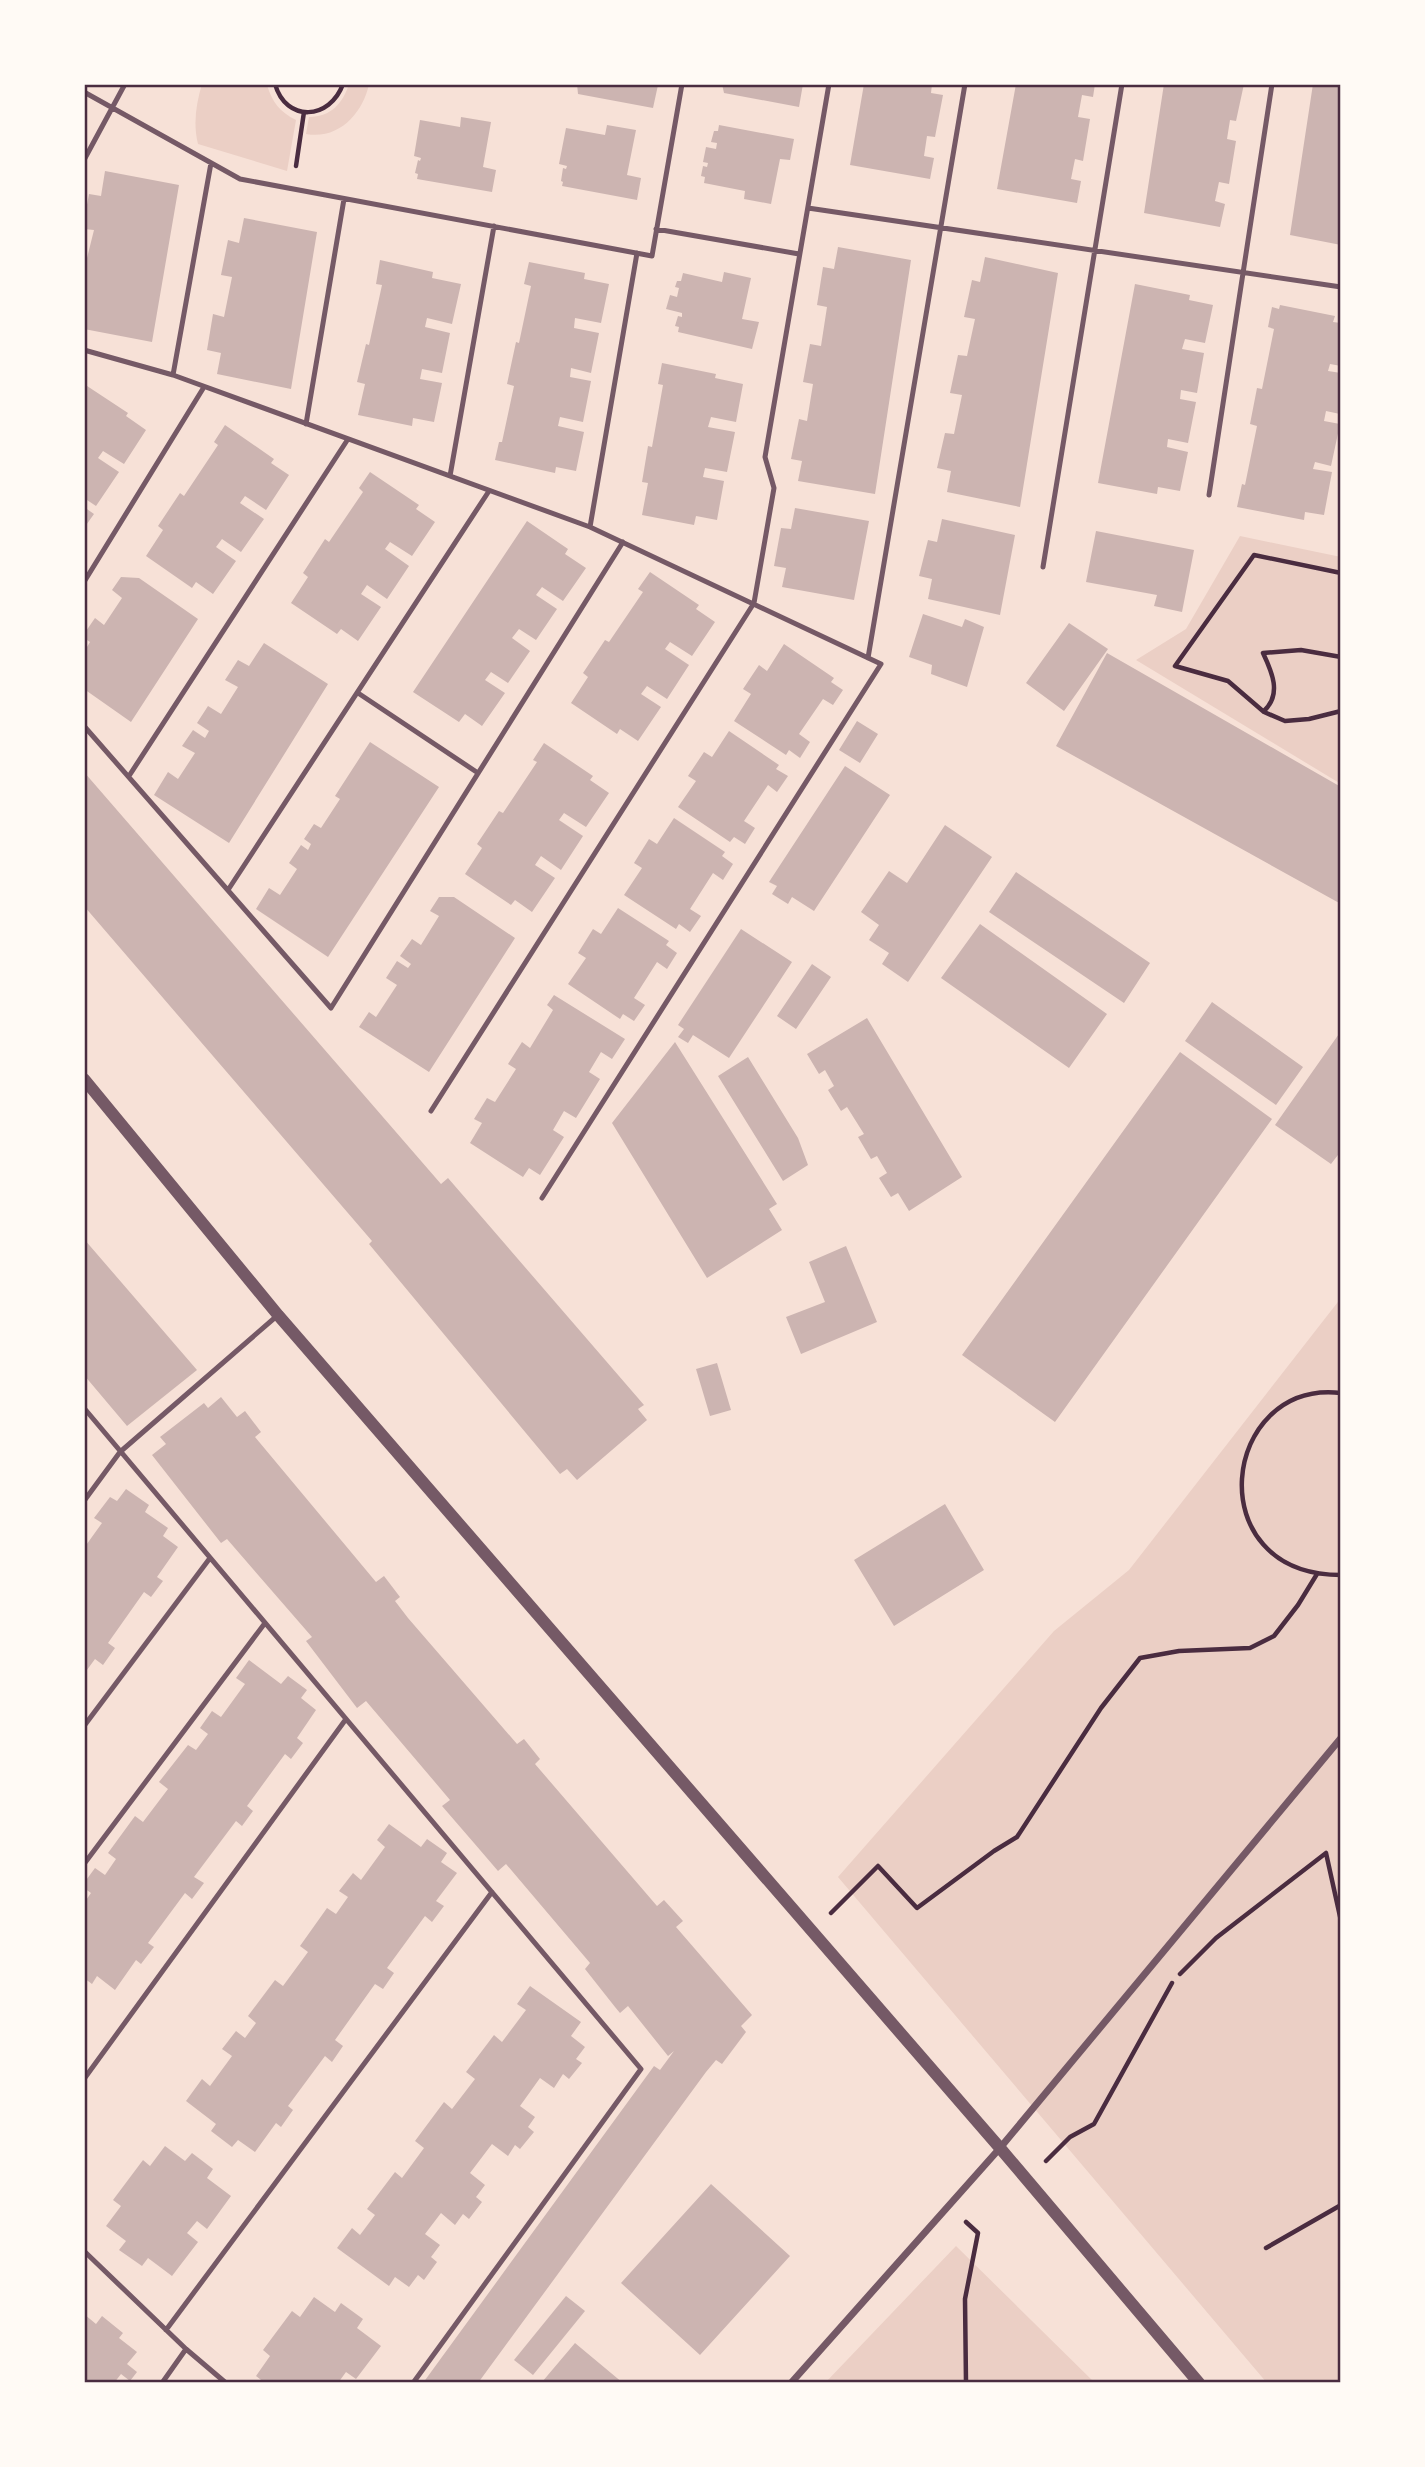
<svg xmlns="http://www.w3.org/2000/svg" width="1425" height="2467" viewBox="0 0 1425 2467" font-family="Commissioner,sans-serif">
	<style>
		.green { fill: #ebcfc5 }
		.building { fill: #ccb4b1 }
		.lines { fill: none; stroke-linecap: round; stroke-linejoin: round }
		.path { stroke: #4a2c40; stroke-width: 4.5 }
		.service { stroke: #755966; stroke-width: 5 }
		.minor { stroke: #755966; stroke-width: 7 }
		.tertiary { stroke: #755966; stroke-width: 12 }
		.neatline { fill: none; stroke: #4a2c40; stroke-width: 2.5 }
	</style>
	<rect width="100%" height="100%" fill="#f7e1d7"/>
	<path class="green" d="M202 84 267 85C272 102 280 112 296 120L287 171 198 144C193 124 196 104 202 84Z
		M349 84H369C363 113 339 140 306 134L309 117C331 117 343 103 349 84Z
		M1240 536 1341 557V784L1136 660 1186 629Z
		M1341 1298V2383H1267L838 1877 1054 1631 1129 1570Z
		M956 2246 1095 2383H825Z"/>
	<path class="building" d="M577 84H649L658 85 653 108 578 94Z
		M722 84H803L799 107 724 93Z
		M864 84H932L931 93 943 95 935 137 927 136 924 156 934 158 930 179 850 165Z
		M1016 84H1095L1093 97 1082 95 1078 117 1090 119 1083 161 1075 159 1071 179 1081 181 1077 203 997 189Z
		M1164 84H1244L1236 121 1230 120 1227 139 1236 141 1229 184 1219 182 1215 201 1225 204 1220 227 1144 213Z
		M1313 84H1341V245L1290 235Z
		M461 117 491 122 483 167 496 170 492 192 417 179 418 174 415 173 418 160 420 161 421 158 414 156 420 120 460 127Z
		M607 125 636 130 627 175 641 178 637 200 562 186 563 182 561 181 563 168 566 169 567 166 559 164 566 128 605 135Z
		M719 125 794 139 790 160 780 159 771 204 744 199 745 191 704 183 705 177 701 176 703 166 707 167 708 163 703 162 706 147 716 149 717 143 711 142 714 131H718Z
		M105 171 179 185 152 342 84 329V270L94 230 84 229V221L89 194 101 196Z
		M244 218 317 232 291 389 217 374 221 353 207 350 213 314 224 317 232 277 221 275 228 240 239 243Z
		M838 247 911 260 875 494 798 481 802 461 791 459 799 419 807 421 813 384 803 382 810 344 821 346 827 307 817 305 823 267 834 269Z
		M985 257 1058 273 1020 507 947 492 951 471 937 468 945 433 954 434 962 395 950 393 958 355 967 356 975 319 964 317 972 280 980 282Z
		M380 260 433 272 432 278 461 284 452 324 427 318 425 327 450 333 442 373 422 369 420 379 442 383 434 422 413 418 412 426 358 415 365 384 357 382 366 344 369 345 382 285 376 284Z
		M529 262 585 273 584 279 609 284 601 323 575 318 574 328 599 333 591 373 571 368 570 377 591 381 583 422 560 417 558 426 584 432 576 471 556 467 555 473 495 460 499 442H502L514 386 507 384 516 342 519 343 531 286 524 284Z
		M724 272 751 278 742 319 759 322 752 349 678 332 679 327 675 326 678 316 682 317V313L666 309 670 295 677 297 679 288 675 287 677 281H681L683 273 722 282Z
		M1135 284 1190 295 1189 300 1213 305 1205 343 1185 339 1182 349 1204 353 1197 393 1181 390 1180 399 1196 402 1188 443 1168 439 1167 447 1188 452 1180 491 1158 487 1157 494 1098 483Z
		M1280 305 1335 316 1333 322 1341 323V366L1330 364 1328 371 1341 373V407L1340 414 1326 411 1324 421 1340 424 1331 466 1315 462 1313 469 1332 472 1324 515 1305 512 1304 520 1237 507 1242 484 1245 485 1257 426 1250 424 1257 388 1262 389 1274 329 1268 327 1272 307 1279 309Z
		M662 363 716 374 715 378 743 384 736 422 711 417 708 427 735 432 727 472 705 468 703 477 724 481 717 520 696 516 694 525 642 515 648 483 642 482 648 446 652 447 663 385 658 384Z
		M84 384 128 413 126 416 146 430 124 464 103 451 98 458 119 472 96 506 84 498Z
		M225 425 274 459 271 463 289 475 266 510 245 496 240 503 264 519 241 552 222 539 216 547 236 561 213 594 196 582 192 588 146 556 163 530 158 526 180 493 184 496 218 445 214 442Z
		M370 472 419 505 416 509 435 522 412 556 390 542 385 549 409 566 387 599 367 585 361 594 381 607 358 641 341 629 337 634 291 603 308 577 303 573 325 539 329 542 363 492 359 488Z
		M84 507 94 514 84 528Z
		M795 508 869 521 854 600 782 587 786 568 774 566 781 528 791 529Z
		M942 519 1015 535 1000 615 928 599 932 579 919 576 928 540 937 542Z
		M527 521 568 549 565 554 586 568 563 601 542 587 536 595 557 609 536 640 519 629 512 638 530 651 508 683 491 672 485 680 505 693 482 726 465 714 459 722 413 692Z
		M1096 531 1194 550 1182 612 1154 606 1157 595 1086 582Z
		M650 572 699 605 696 609 715 622 692 656 670 642 665 649 689 665 667 699 647 686 641 694 661 707 638 741 620 729 617 734 571 703 588 677 583 673 605 640 609 642 643 592 638 589Z
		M121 577 139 578 198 619 131 722 84 689V644L87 647 90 642 84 638V634L95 618 104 625 122 598 112 590Z
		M923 614 962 627 965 619 984 627 967 687 931 674 932 665 909 657Z
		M1069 623 1108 649 1064 711 1026 683Z
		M264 643 328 684 229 843 154 795 168 772 178 779 195 753 182 746 193 730 205 738 209 731 197 723 208 706 221 714 238 687 225 680 238 660 249 666Z
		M784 644 834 678 831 682 843 690 833 705 823 699 799 734 810 742 800 758 789 750 786 755 734 721 751 694 743 689 759 665 767 671Z
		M1107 653 1341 787V904L1056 746Z
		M857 721 878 734 860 763 839 750Z
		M729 731 779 765 776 769 788 776 777 792 768 785 744 821 755 828 745 844 734 837 730 842 678 807 696 781 688 776 704 752 712 757Z
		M370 742 439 787 328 957 256 909 269 888 280 895 297 869 289 863 301 845 308 850 311 844 304 839 314 824 321 828 340 799 335 796Z
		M544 743 593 776 590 780 609 793 586 827 564 813 559 820 583 836 561 870 541 856 535 865 555 878 532 912 515 900 511 905 465 874 482 848 477 844 499 811 503 813 537 762 533 760Z
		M845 766 890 795 814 911 792 897 788 904 772 894 777 886 769 882Z
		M84 772 441 1184 448 1178 644 1405 638 1409 647 1420 577 1480 567 1469 560 1474 369 1244 372 1241 84 906Z
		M674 818 725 852 722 856 733 864 723 880 713 873 690 909 701 916 690 932 679 924 676 929 624 895 642 868 634 863 649 839 657 844Z
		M945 825 992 857 908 982 882 964 889 953 869 940 879 925 861 912 889 871 907 883Z
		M1016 872 1150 963 1124 1003 989 912Z
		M439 897H454L515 938 429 1072 359 1027 369 1012 376 1017 397 985 386 978 397 961 408 968 411 964 400 956 412 939 421 945 439 916 430 911Z
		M618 908 669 941 666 945 677 953 667 969 657 962 634 998 645 1005 634 1021 623 1014 620 1019 568 984 586 958 578 953 593 929 601 934Z
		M980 924 1107 1014 1069 1068 941 978Z
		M741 929 792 962 729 1058 693 1035 688 1043 678 1037 684 1029 678 1025Z
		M812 964 831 977 796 1029 777 1016Z
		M554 995 625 1039 612 1059 601 1052 589 1072 600 1079 576 1118 564 1111 553 1130 564 1137 540 1175 529 1168 523 1177 470 1143 482 1123 474 1119 487 1098 495 1102 516 1069 508 1064 522 1042 530 1048 553 1010 547 1005Z
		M1212 1002 1303 1067 1276 1105 1185 1041Z
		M867 1018 962 1177 909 1211 898 1193 891 1197 879 1178 887 1173 877 1156 871 1159 858 1137 864 1134 847 1107 841 1111 828 1090 834 1086 825 1070 819 1074 807 1054Z
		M1341 1031V1151L1331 1164 1275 1125Z
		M675 1042 777 1204 769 1209 782 1230 707 1278 612 1123Z
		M1180 1052 1272 1119 1055 1422 962 1355Z
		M748 1057 798 1138 808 1165 783 1181 718 1076Z
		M84 1239 197 1370 127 1426 84 1375Z
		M846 1246 877 1322 801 1354 786 1317 825 1302 809 1262Z
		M717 1363 731 1410 710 1416 696 1369Z
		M221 1397 237 1417 245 1411 261 1432 255 1437 376 1582 384 1576 400 1597 395 1601 408 1618 517 1744 524 1739 540 1759 535 1764 657 1906 664 1900 683 1921 676 1927 752 2015 741 2026 746 2032 722 2064 716 2060 706 2072 478 2383H423L654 2066 660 2070 674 2051 668 2056 628 2006 620 2013 615 2007 585 1969 590 1963 506 1864 498 1871 474 1843 442 1806 450 1800 434 1781 366 1701 357 1708 306 1641 312 1637 227 1539 221 1543 152 1455 166 1444 160 1437 204 1403 208 1408Z
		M126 1489 149 1505 145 1512 168 1528 163 1536 178 1547 157 1577 163 1581 151 1597 144 1592 108 1643 115 1648 103 1665 95 1659 84 1674V1548L102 1523 94 1518 110 1497 117 1501Z
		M945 1504 984 1570 894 1626 854 1560Z
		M249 1660 281 1684 288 1676 307 1690 301 1698 316 1710 297 1738 303 1743 291 1759 285 1754 247 1806 253 1811 242 1826 236 1821 194 1877 204 1883 192 1899 185 1893 148 1943 154 1947 141 1964 136 1960 115 1990 97 1976 92 1984 84 1978V1903L91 1893 84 1888V1883L95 1868 105 1875 116 1859 108 1853 135 1816 143 1822 168 1789 159 1782 188 1745 196 1750 208 1734 200 1728 212 1711 221 1717 245 1684 236 1678Z
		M389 1824 421 1847 427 1839 447 1853 441 1862 457 1873 436 1901 444 1906 432 1922 425 1916 387 1968 394 1973 383 1989 375 1984 335 2040 343 2046 332 2062 325 2056 288 2106 293 2110 281 2127 276 2123 255 2152 238 2140 232 2147 211 2131 216 2124 186 2101 202 2079 210 2086 232 2056 222 2049 236 2031 245 2038 256 2023 248 2016 275 1980 283 1986 308 1952 300 1946 327 1908 336 1914 348 1897 339 1891 353 1873 361 1880 385 1847 377 1840Z
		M530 1986 581 2022 571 2036 585 2047 576 2059 582 2063 569 2079 563 2074 554 2088 540 2078 520 2106 535 2117 528 2127 534 2132 520 2149 515 2145 508 2156 492 2144 470 2173 485 2185 476 2197 482 2202 469 2219 463 2214 455 2225 441 2213 425 2234 440 2245 431 2257 437 2262 424 2280 418 2275 409 2287 395 2277 389 2286 337 2248 352 2228 360 2235 375 2215 367 2209 395 2172 402 2178 424 2148 415 2141 444 2102 452 2109 475 2079 466 2072 494 2035 502 2042 526 2010 517 2004Z
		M165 2146 185 2161 192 2153 213 2169 207 2178 231 2196 207 2229 197 2221 187 2233 198 2242 172 2276 148 2258 142 2266 119 2250 126 2241 106 2226 121 2206 113 2200 143 2160 150 2166Z
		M711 2184 790 2256 700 2355 621 2283Z
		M566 2296 585 2311 533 2375 514 2360Z
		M314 2297 335 2312 341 2303 363 2319 357 2328 381 2346 356 2379 346 2372 338 2383H265L256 2376 270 2356 263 2350 292 2311 300 2317Z
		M84 2314 96 2324 102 2316 123 2333 119 2338 137 2352 127 2364 137 2372 130 2381 121 2374 114 2383H84Z
		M575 2343 623 2383 542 2382Z"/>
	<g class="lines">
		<path class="path" d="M275 84C286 123 330 120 343 84
			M296 166 304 112
			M1341 573 1254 555 1175 666 1228 681 1264 712 1285 721 1309 719 1341 711
			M1264 711C1282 694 1272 672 1263 653L1301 650 1341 657
			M1341 1393C1221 1379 1197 1575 1341 1575
			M831 1913 878 1866 917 1908 994 1851 1017 1837 1101 1708 1140 1658 1179 1651 1250 1648 1274 1636 1298 1605 1317 1574
			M1180 1974 1216 1938 1326 1853 1341 1921
			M1046 2161 1070 2137 1094 2124 1172 1983
			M1266 2248 1341 2205
			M966 2383 965 2299 978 2233 966 2222"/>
		<path class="service" d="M84 92 240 179 652 256 682 84
			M84 160 125 84
			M808 208 1341 287
			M656 229 799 254
			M84 350 173 375 590 527 881 664 542 1198
			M173 375 211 163
			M306 424 344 199
			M450 476 494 226
			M1209 495 1272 84
			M590 527 637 253
			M1043 567 1122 84
			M84 582 204 387
			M868 658 965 84
			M358 693 478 773
			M84 726 331 1008 623 542
			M129 776 348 439
			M228 890 489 491
			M431 1111 754 603 774 488 765 457 829 84
			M84 1408 641 2069 413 2383
			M84 1501 120 1452 278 1315
			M84 1726 210 1558
			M84 1864 265 1623
			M84 2079 346 1719
			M84 2251 186 2349 226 2383
			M166 2330 492 1892
			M162 2383 186 2349"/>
		<path class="minor" d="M791 2383 1000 2148 1341 1738"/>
		<path class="tertiary" d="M84 1079 278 1315 1000 2148 1199 2383"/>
	</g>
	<rect width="1425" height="2467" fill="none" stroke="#fffaf5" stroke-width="172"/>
	<rect x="86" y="86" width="1253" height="2295" class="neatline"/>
</svg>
